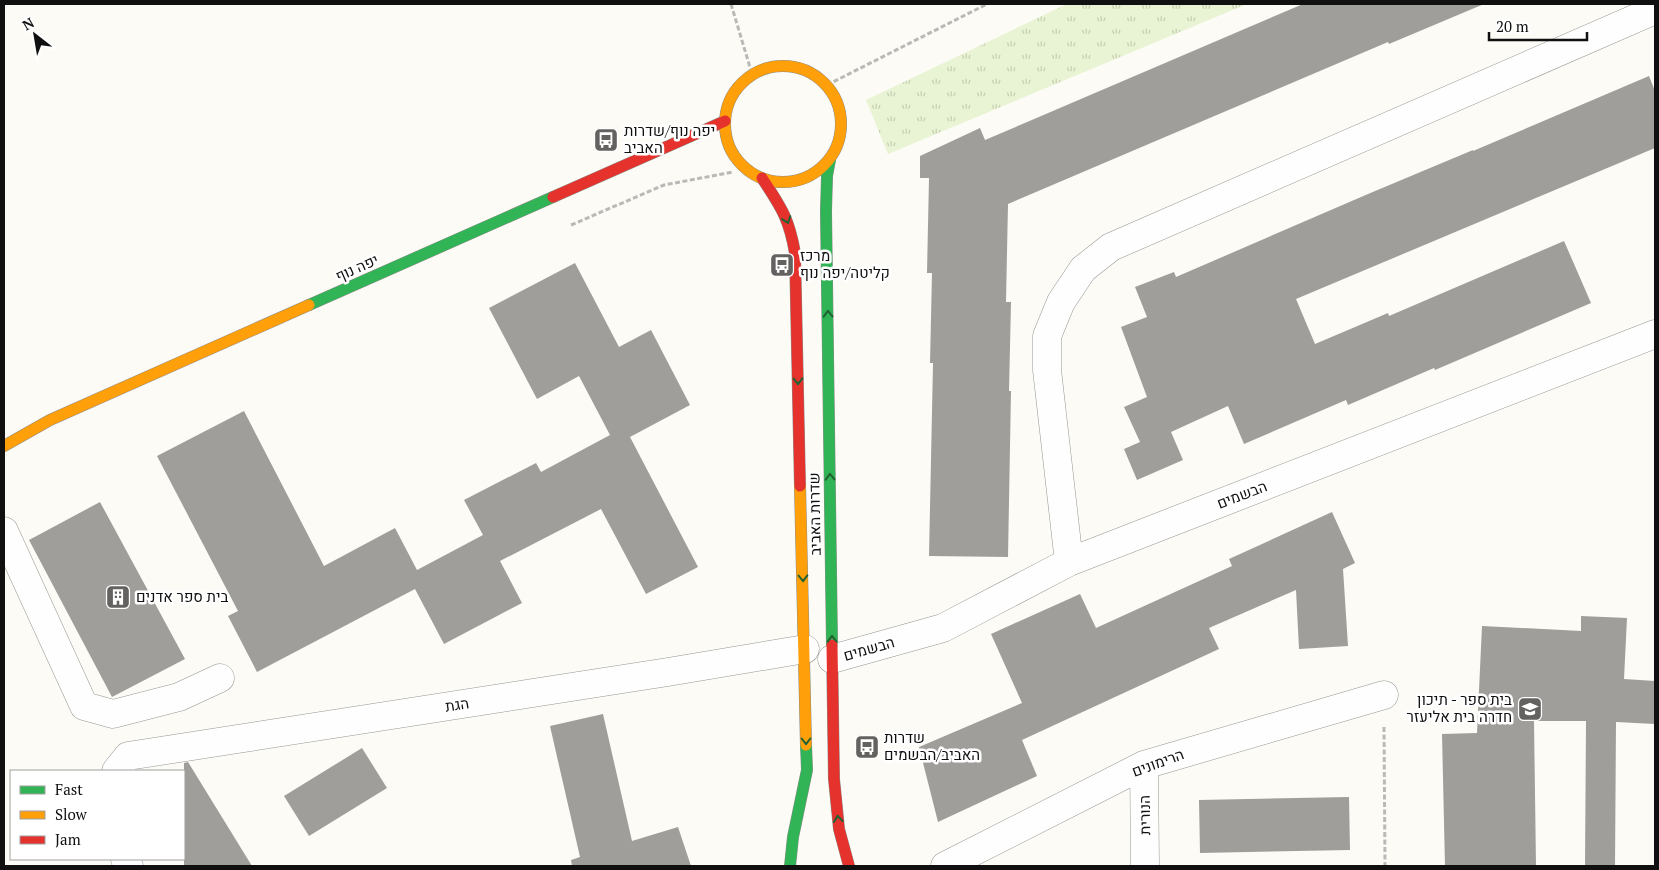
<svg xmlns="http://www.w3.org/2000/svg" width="1659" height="870" viewBox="0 0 1659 870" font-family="'PT Serif',Heebo,serif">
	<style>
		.grass { fill: url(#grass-tufts) }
		.building { fill: #a09e9a }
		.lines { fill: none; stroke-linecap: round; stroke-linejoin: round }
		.street-casing { stroke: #969693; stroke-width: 29 }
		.fast-casing { stroke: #8d8c8a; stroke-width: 12 }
		.slow-casing { stroke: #8d8c8a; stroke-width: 12 }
		.jam-casing { stroke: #8d8c8a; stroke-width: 12 }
		.path { stroke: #b9b9b8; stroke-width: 3; stroke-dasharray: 5 2.5; stroke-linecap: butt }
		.street { stroke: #fffefe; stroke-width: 28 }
		.fast { stroke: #30b455; stroke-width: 11 }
		.slow { stroke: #ff9f0a; stroke-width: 11 }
		.jam { stroke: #e5322d; stroke-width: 11 }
		.oneway { stroke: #206232 }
		.labels { text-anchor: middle; stroke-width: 5; stroke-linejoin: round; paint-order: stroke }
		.poi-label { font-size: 15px; fill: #101010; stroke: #fff; text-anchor: start }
		.street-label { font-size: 15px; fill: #101010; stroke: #fff }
	</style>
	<defs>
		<pattern id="grass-tufts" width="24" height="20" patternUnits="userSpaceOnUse" patternTransform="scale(1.25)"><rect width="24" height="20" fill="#e8f4d3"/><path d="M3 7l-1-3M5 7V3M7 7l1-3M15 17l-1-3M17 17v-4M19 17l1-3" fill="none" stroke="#c6d0b4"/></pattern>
	</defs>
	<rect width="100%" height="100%" fill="#fcfbf5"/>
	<path class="grass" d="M1067 4H1247L888 154 866 100Z"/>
	<path class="building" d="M1303 4H1484L1389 44 1388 42 1008 204 1006 302H1011L1009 391H1011L1008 557 929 556 933 363H930L932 273H927L929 178H920V156L980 128 985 140Z
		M1649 76 1655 91V148L1296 299 1315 344 1388 313 1389 316 1564 241 1591 303 1435 370 1434 368 1348 405 1346 400 1244 444 1228 406 1171 432 1183 460 1137 480 1124 449 1140 442 1124 407 1147 397 1121 327 1147 317 1135 287 1174 272 1176 277 1368 194 1473 150V151Z
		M575 263 619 347 651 330 690 405 630 437 698 567 646 594 601 509 500 561 522 603 444 644 415 589 257 672 228 616 238 611 157 456 244 411 324 566 395 528 417 570 483 535 464 500 536 463 541 472 610 435 579 376 537 399 489 308Z
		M100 502 185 659 112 697 29 540Z
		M1332 512 1355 563 1343 569 1348 646 1299 649 1296 590 1209 628 1219 649 1022 740 1037 776 938 822 919 747 1022 703 991 634 1080 594 1096 628 1232 566 1229 559Z
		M1581 616 1627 618 1624 679 1655 681V724L1616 722 1615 866H1585L1586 721H1534L1536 866H1445L1442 734 1477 733 1482 626 1581 631Z
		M603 714 632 841 678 827 691 866H572L571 860 580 857 550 726Z
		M362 748 387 788 309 836 284 796Z
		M188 762 252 866H184V763Z
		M1349 797 1350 850 1200 853 1199 800Z"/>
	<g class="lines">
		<defs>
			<path id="street" d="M4 531 84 706 113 714 179 697 220 678
				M1069 562 1047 370V336L1061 302 1083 269 1111 247 1655 10
				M832 659 943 628 1069 562 1655 334
				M1144 765 1145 866
				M116 771 128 756 668 672 805 649
				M125 859 129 866
				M945 866 1144 765 1384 695"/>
			<path id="fast" d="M830 160 827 176 826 211 832 645
				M309 305 553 197
				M790 866 793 837 807 770 806 745"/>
			<path id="slow" d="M725 124a58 58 0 1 1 116 0a58 58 0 1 1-116 0Z
				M4 446 50 420 309 305
				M800 486 806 745"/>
			<path id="jam" d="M762 178C781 207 789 218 795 253L800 486
				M553 197 725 121
				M832 645 834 779 839 829 849 866"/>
		</defs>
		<use href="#street" class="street-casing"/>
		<use href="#fast" class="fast-casing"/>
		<use href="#slow" class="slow-casing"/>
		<use href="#jam" class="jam-casing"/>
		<path class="path" d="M731 4 752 74
			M827 85 987 4
			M571 225 664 185 733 172
			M1384 727 1385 866"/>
		<use href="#street" class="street"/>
		<use href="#fast" class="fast"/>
		<use href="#slow" class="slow"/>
		<use href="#jam" class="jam"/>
	</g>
	<defs><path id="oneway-chevron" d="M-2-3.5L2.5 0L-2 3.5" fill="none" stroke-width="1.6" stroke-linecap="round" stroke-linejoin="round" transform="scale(1.25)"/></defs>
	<g class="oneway">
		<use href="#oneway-chevron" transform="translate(787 220) rotate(70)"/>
		<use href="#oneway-chevron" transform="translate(828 314) rotate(-91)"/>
		<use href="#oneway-chevron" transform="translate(798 381) rotate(89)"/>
		<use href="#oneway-chevron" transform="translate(830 477) rotate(-91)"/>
		<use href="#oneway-chevron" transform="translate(803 578) rotate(89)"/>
		<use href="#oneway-chevron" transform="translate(832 639) rotate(-91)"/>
		<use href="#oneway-chevron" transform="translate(806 741) rotate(90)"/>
		<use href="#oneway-chevron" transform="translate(838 819) rotate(-96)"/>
	</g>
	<defs>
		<symbol id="bus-square" viewBox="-11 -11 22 22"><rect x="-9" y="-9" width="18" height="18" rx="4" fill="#636260" stroke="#fff"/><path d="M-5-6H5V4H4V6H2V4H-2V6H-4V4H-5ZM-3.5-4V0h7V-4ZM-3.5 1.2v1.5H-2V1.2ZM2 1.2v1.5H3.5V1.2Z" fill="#fff"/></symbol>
		<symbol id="building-square" viewBox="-11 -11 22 22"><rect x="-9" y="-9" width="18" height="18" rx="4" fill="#636260" stroke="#fff"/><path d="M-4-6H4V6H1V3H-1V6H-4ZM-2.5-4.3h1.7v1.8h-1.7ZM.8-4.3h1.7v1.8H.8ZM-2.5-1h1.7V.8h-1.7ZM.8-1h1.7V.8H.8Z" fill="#fff"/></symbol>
		<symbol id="school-square" viewBox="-11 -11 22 22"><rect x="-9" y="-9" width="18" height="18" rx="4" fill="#636260" stroke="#fff"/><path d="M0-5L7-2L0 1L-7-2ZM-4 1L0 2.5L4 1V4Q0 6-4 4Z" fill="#fff"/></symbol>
	</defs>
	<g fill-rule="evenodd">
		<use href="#bus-square" x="592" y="126" width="28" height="28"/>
		<use href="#bus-square" x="768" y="251" width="28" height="28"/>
		<use href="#building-square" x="104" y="583" width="28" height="28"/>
		<use href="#school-square" x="1516" y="695" width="28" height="28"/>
		<use href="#bus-square" x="853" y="733" width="28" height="28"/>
	</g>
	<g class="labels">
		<g class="poi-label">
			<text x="624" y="136">יפה נוף/שדרות<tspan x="624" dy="17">האביב</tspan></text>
			<text x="800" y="261">מרכז<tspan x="800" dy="17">קליטה/יפה נוף</tspan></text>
			<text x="136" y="602">בית ספר אדנים</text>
			<text x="1512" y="705" text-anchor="end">בית ספר - תיכון<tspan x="1512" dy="17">חדרה בית אליעזר</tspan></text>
			<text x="884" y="743">שדרות<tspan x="884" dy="17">האביב/הבשמים</tspan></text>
		</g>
		<g class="street-label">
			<text transform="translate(357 268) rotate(-24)" y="5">יפה נוף</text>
			<text transform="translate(1242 495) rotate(-21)" y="5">הבשמים</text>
			<text transform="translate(815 514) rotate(-91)" y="5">שדרות האביב</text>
			<text transform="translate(869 649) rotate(-16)" y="5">הבשמים</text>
			<text transform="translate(457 705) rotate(-9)" y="5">הגת</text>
			<text transform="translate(1158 763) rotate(-20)" y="5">הרימונים</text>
			<text transform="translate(1145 815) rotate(-91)" y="5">הנורית</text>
		</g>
	</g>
	<rect width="1659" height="870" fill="none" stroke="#101010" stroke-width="10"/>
	<rect x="10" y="770" width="175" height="90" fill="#ffffff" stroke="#9f9f9f"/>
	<rect x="20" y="786" width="25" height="8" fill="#30b455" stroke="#9f9f9f"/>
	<text x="55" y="795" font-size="15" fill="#101010">Fast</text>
	<rect x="20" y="811" width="25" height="8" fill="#ff9f0a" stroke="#9f9f9f"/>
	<text x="55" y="820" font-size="15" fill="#101010">Slow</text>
	<rect x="20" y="836" width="25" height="8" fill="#e5322d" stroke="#9f9f9f"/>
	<text x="55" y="845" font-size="15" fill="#101010">Jam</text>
	<g transform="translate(35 35) rotate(329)" stroke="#ffffff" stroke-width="4" paint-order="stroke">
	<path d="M0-4L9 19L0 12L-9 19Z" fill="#101010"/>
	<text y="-8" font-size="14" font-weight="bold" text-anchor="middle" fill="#101010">N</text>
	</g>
	<path d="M1489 32v8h98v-8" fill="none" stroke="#101010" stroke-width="2.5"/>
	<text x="1496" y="32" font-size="15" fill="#101010" stroke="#ffffff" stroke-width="4" paint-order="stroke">20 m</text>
</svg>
